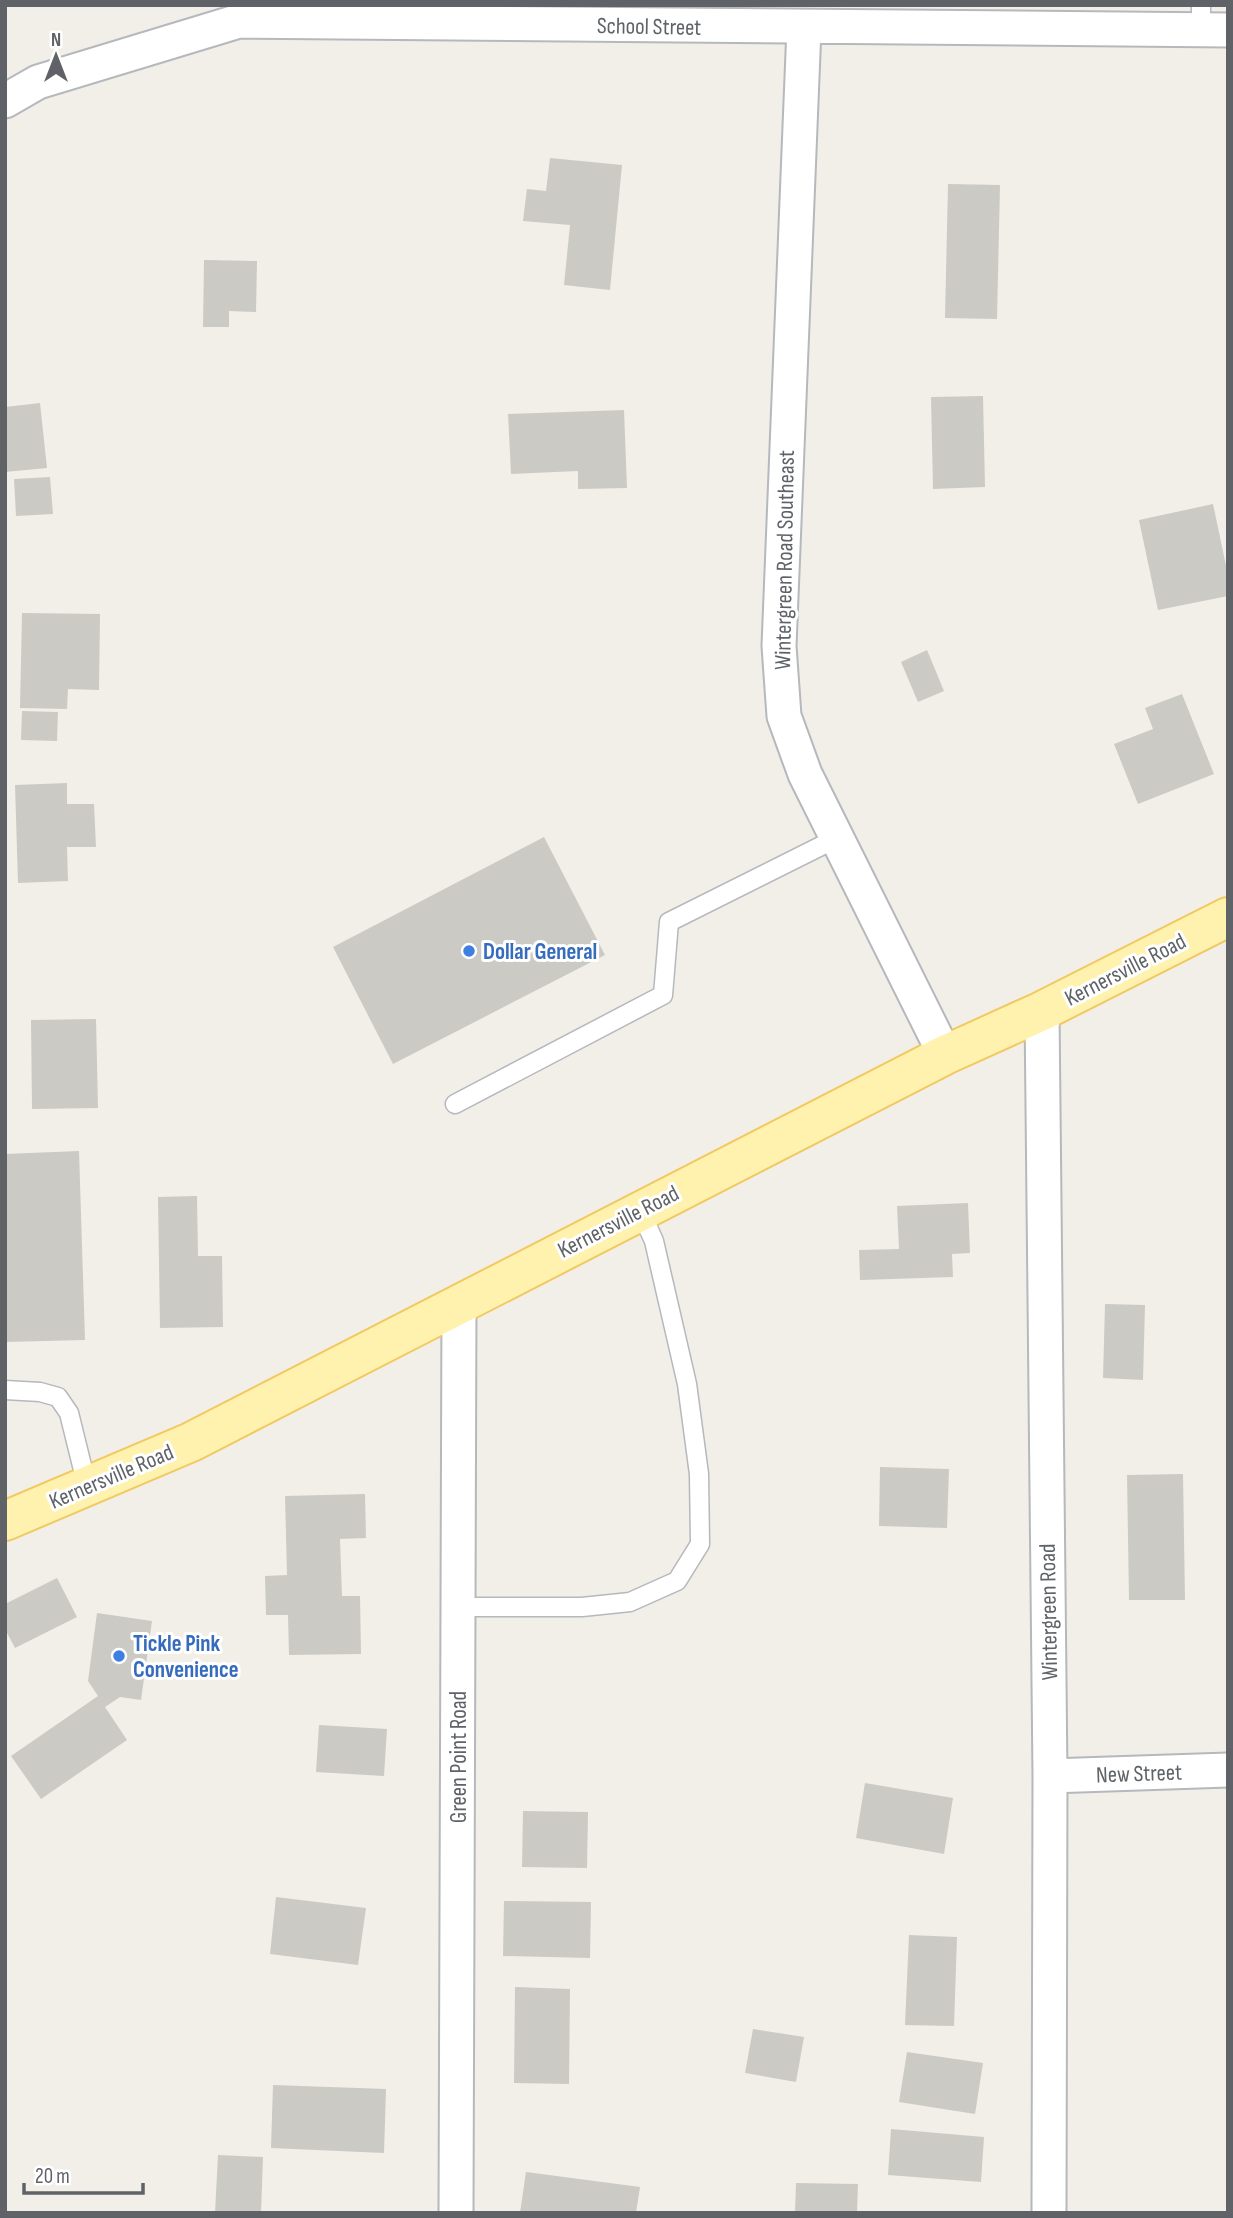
<svg xmlns="http://www.w3.org/2000/svg" width="1233" height="2218" viewBox="0 0 1233 2218" font-family="'Sofia Sans Condensed',sans-serif">
	<style>
		.building { fill: #cccac5 }
		.lines { fill: none; stroke-linecap: round; stroke-linejoin: round }
		.service-casing { stroke: #b5b8bc; stroke-width: 21 }
		.minor-casing { stroke: #b5b8bc; stroke-width: 37 }
		.primary-casing { stroke: #f2c960; stroke-width: 42 }
		.service { stroke: #fff; stroke-width: 18 }
		.minor { stroke: #fff; stroke-width: 33 }
		.primary { stroke: #fff2af; stroke-width: 38 }
		.shop-dot { fill: #3f7fe0; stroke: #fff; stroke-width: 2.5 }
		.labels { text-anchor: middle; stroke-width: 6; stroke-linejoin: round; paint-order: stroke }
		.street-label { font-size: 23px; fill: #5f6368; stroke: #fff }
		.shop-label { font-size: 23px; font-weight: bold; fill: #366cbe; stroke: #fff; text-anchor: start }
	</style>
	<rect width="100%" height="100%" fill="#f1efe8"/>
	<path class="building" d="M550 158 622 165 610 290 564 285 570 225 523 221 527 189 546 191Z
		M948 184 1000 185 997 319 945 318Z
		M204 260 257 261 256 312 229 311V327H203Z
		M983 396 985 487 933 489 931 397Z
		M40 403 47 468 5 472V407Z
		M624 410 627 488 578 489V471L511 474 508 414Z
		M50 477 53 514 16 516 14 479Z
		M1213 504 1228 575V596L1158 610 1139 520Z
		M22 613 100 614 99 690 68 689 67 709 20 708Z
		M927 650 944 691 918 702 901 662Z
		M1182 694 1214 774 1138 804 1114 744 1153 729 1145 708Z
		M22 711 58 712 57 741 21 740Z
		M67 783V804H94L96 847H67L68 881 18 883 15 785Z
		M544 837 605 955 393 1064 333 947Z
		M96 1019 98 1108 32 1109 31 1020Z
		M79 1151 85 1340 5 1342V1154Z
		M197 1196 198 1256H222L223 1327 160 1328 158 1197Z
		M968 1203 970 1253 952 1254 953 1277 860 1280 859 1250 899 1249 897 1206Z
		M1105 1304 1145 1305 1143 1380 1103 1378Z
		M880 1467 949 1469 947 1528 879 1526Z
		M1183 1474 1185 1600H1129L1127 1475Z
		M365 1494 366 1538 340 1539 342 1596H360L361 1654 289 1655 288 1615H266L265 1576 287 1575 285 1496Z
		M57 1578 77 1617 15 1648 5 1629V1604Z
		M97 1613 152 1621 141 1700 120 1697 105 1707 127 1740 41 1799 11 1756 98 1696 88 1681Z
		M319 1725 387 1729 384 1776 316 1772Z
		M865 1783 953 1798 944 1854 856 1838Z
		M523 1811 588 1812 587 1868 522 1867Z
		M276 1897 366 1908 358 1965 270 1954Z
		M504 1901 591 1902 590 1958 503 1956Z
		M909 1935 957 1937 954 2026 905 2025Z
		M515 1987 570 1989 569 2084 514 2083Z
		M753 2029 804 2037 796 2082 745 2073Z
		M907 2052 983 2063 975 2114 899 2102Z
		M273 2085 386 2089 384 2153 271 2148Z
		M891 2129 984 2137 981 2182 888 2175Z
		M218 2155 263 2157 261 2213H215Z
		M526 2172 640 2187 636 2213H520Z
		M796 2183 858 2184 857 2213H795Z"/>
	<g class="lines">
		<defs>
			<path id="service" d="M1201 30V5
				M455 1104 663 995 669 922 837 838
				M5 1390 40 1392 58 1397 69 1413 87 1486
				M458 1607H582L630 1602 677 1581 700 1544 699 1474 687 1384 654 1241 640 1210"/>
			<path id="minor" d="M804 28 779 646 784 716 805 774 945 1055
				M5 101 38 82 239 21 1228 30
				M1042 1011 1050 1776 1049 2213
				M1050 1776 1228 1770
				M456 2213 459 1302"/>
			<path id="primary" d="M5 1521 191 1442 945 1055 1042 1011 1228 917"/>
		</defs>
		<use href="#service" class="service-casing"/>
		<use href="#minor" class="minor-casing"/>
		<use href="#primary" class="primary-casing"/>
		<use href="#service" class="service"/>
		<use href="#minor" class="minor"/>
		<use href="#primary" class="primary"/>
	</g>
	<g class="shop-dot">
		<circle cx="469" cy="951" r="7"/>
		<circle cx="119" cy="1656" r="7"/>
	</g>
	<g class="labels">
		<g class="street-label">
			<text transform="translate(649 26) rotate(1)" y="8">School Street</text>
			<text transform="translate(784 560) rotate(-89)" y="8">Wintergreen Road Southeast</text>
			<text transform="translate(1125 969) rotate(-27)" y="8">Kernersville Road</text>
			<text transform="translate(618 1221) rotate(-27)" y="8">Kernersville Road</text>
			<text transform="translate(111 1476) rotate(-23)" y="8">Kernersville Road</text>
			<text transform="translate(1048 1612) rotate(-91)" y="8">Wintergreen Road</text>
			<text transform="translate(458 1757) rotate(-90)" y="8">Green Point Road</text>
			<text transform="translate(1139 1773) rotate(-2)" y="8">New Street</text>
		</g>
		<g class="shop-label">
			<text x="483" y="959">Dollar General</text>
			<text x="133" y="1651">Tickle Pink<tspan x="133" dy="26">Convenience</tspan></text>
		</g>
	</g>
	<rect width="1233" height="2218" fill="none" stroke="#5f6368" stroke-width="14"/>
	<g transform="translate(56 56)" stroke="#ffffff" stroke-width="5" paint-order="stroke">
	<path d="M0-5L12 26L0 18L-12 26Z" fill="#5f6368"/>
	<text y="-10" font-size="19" font-weight="bold" text-anchor="middle" fill="#5f6368">N</text>
	</g>
	<path d="M24 2183v10h119v-10" fill="none" stroke="#5f6368" stroke-width="3.5"/>
	<text x="35" y="2183" font-size="21" fill="#5f6368" stroke="#ffffff" stroke-width="5" paint-order="stroke">20 m</text>
</svg>
